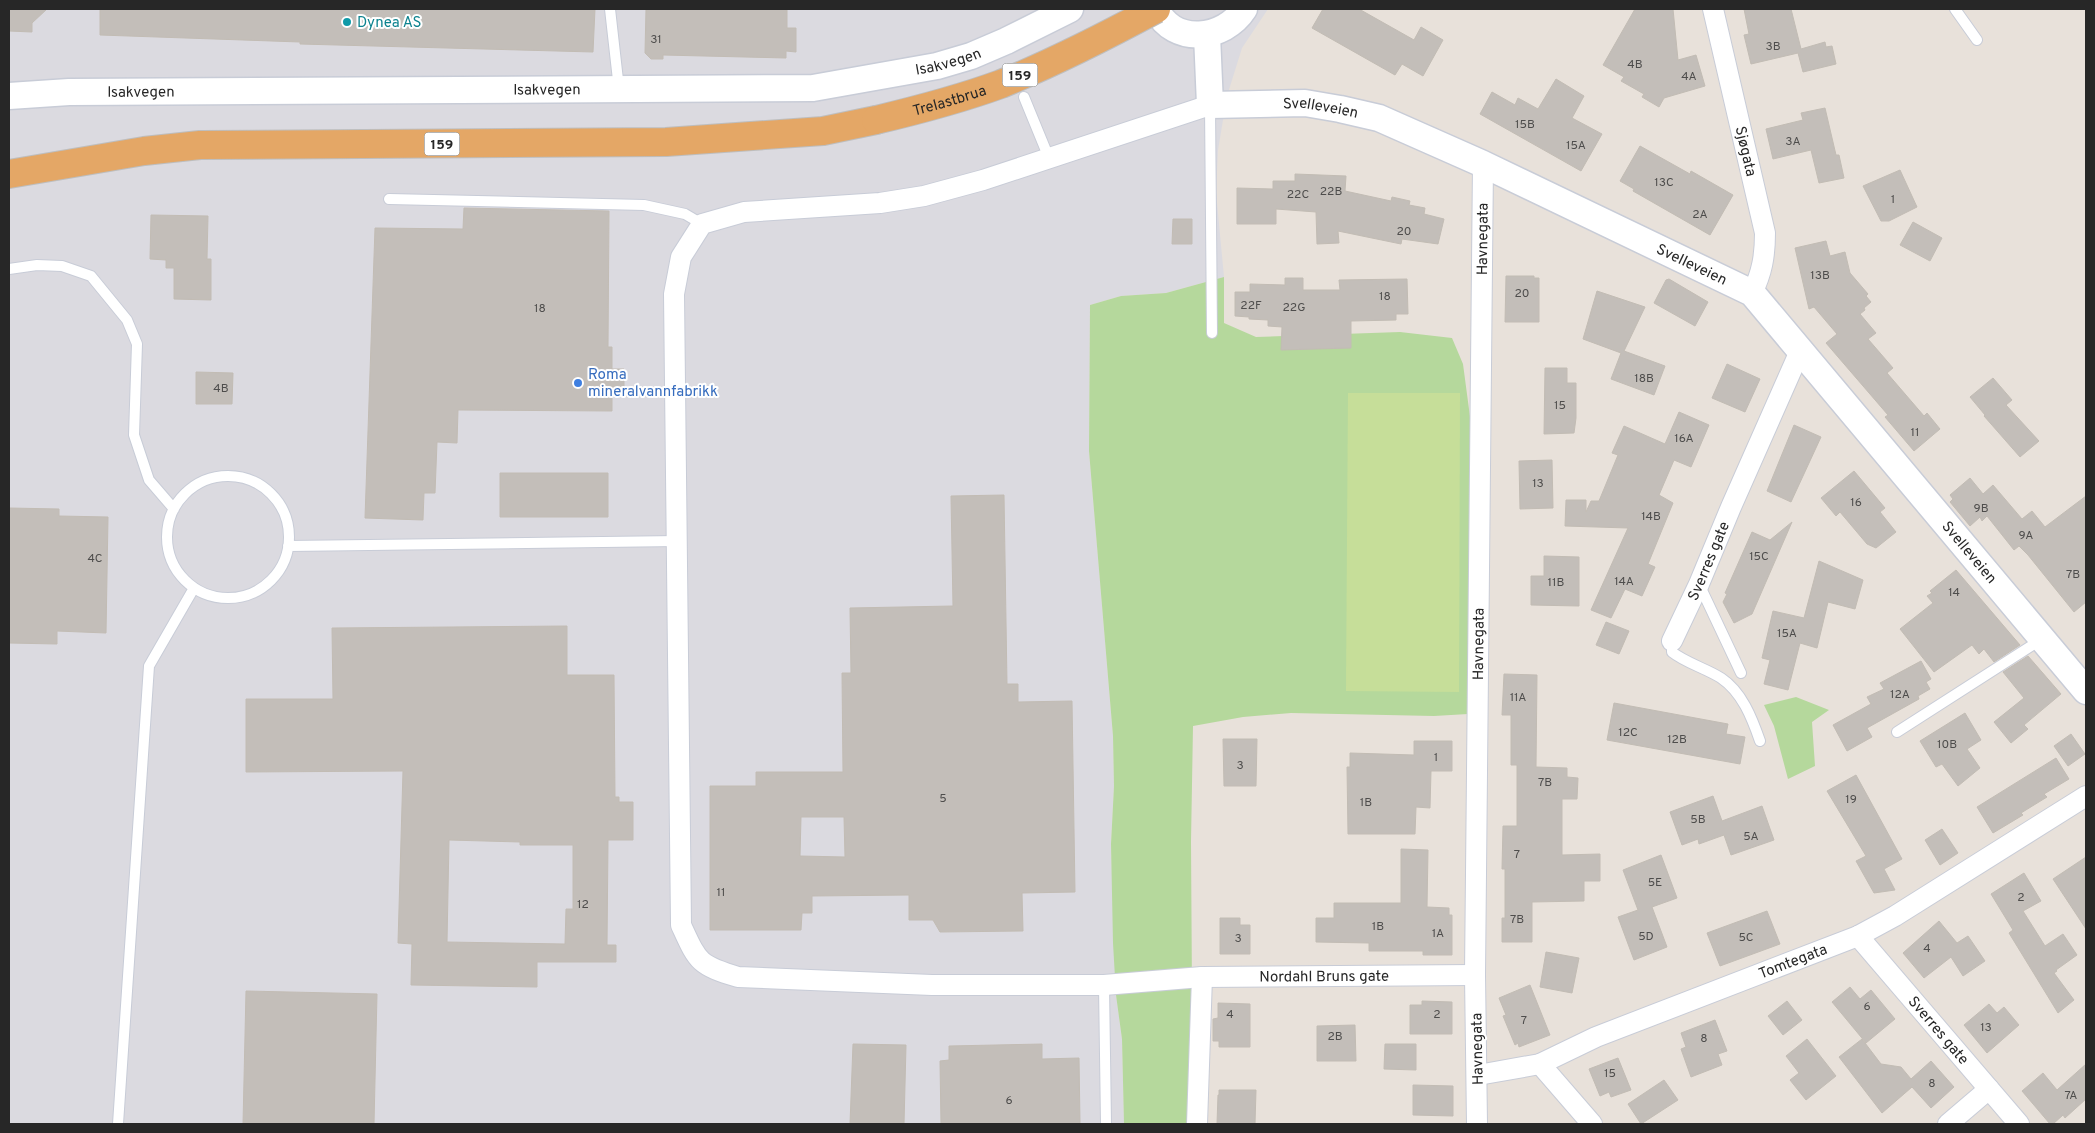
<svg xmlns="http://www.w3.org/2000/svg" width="2095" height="1133" viewBox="0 0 2095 1133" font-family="Overpass,sans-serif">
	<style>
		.industrial { fill: #dbdae0 }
		.green { fill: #b5d89c }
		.pitch { fill: #c6de99 }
		.building { fill: #c3beb9; stroke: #c2bcb4; fill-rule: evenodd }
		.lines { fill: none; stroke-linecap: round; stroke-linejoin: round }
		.service-casing { stroke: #c8ccd7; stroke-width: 12 }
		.minor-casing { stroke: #c8ccd7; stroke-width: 22 }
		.tertiary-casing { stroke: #c8ccd7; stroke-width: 29 }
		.trunk-casing { stroke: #bebebe; stroke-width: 30 }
		.service { stroke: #fff; stroke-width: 10 }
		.minor { stroke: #fff; stroke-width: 20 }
		.tertiary { stroke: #fff; stroke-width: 26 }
		.trunk { stroke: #e4a766; stroke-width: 28 }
		.trunk-bridge-casing { stroke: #bebebe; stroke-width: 30; stroke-linecap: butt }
		.trunk-bridge { stroke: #e4a766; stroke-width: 28 }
		.culture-dot { fill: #0f9aa8; stroke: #fff; stroke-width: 2 }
		.shop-dot { fill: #3f7fe0; stroke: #fff; stroke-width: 2 }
		.labels { text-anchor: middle; stroke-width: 4; stroke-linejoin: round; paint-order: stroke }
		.number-label { font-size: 12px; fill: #4e4d4c }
		.shield { fill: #fff; stroke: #686868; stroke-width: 1 }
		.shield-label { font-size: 14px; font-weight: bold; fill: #272727 }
		.culture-label { font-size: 15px; fill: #0d838f; stroke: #fff; text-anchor: start }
		.street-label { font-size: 15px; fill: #272727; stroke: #fff }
		.shop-label { font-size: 15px; fill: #366cbe; stroke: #fff; text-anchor: start }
	</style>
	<rect width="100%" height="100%" fill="#e8e1da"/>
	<path class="industrial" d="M9 9H1268L1242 48 1227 96 1218 150 1216 192 1224 277 1166 293 1121 296 1090 305 1089 451 1113 736 1114 786 1111 844 1116 995 1122 1039 1124 1124H9Z"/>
	<path class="green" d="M1224 277V323L1256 337 1400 332 1452 338 1463 364 1476 462 1468 714 1434 716 1291 713 1243 717 1193 726 1191 842 1192 995 1196 1124H1124L1122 1039 1116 995 1113 943 1111 844 1114 786 1113 736 1089 451 1090 305 1121 296 1166 293Z
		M1796 697 1829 710 1812 722 1815 766 1788 779 1774 726 1764 705Z"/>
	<path class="pitch" d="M1348 393H1460L1459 692 1346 691Z"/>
	<path class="building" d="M9 9H47L32 23V32L9 31Z
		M100 9H595L593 52 300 44V42L100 35Z
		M646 9H787V28H796V52L786 51V58L663 55V59H651L645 53Z
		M1323 9H1359L1414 40 1421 27 1443 40 1423 76 1402 64 1395 75 1312 28Z
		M1635 9H1673L1678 60 1696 55 1705 86 1664 98 1659 107 1642 97 1644 94 1621 81 1624 77 1603 65Z
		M1744 9H1791L1801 49 1825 42 1826 47 1832 46 1836 64 1803 72 1798 53 1751 64 1744 35 1749 34Z
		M1556 79 1584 96 1572 118 1602 134 1581 171 1480 114 1492 92 1515 105 1518 98 1538 109Z
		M1825 108 1836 155H1839L1844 178 1819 183 1811 150 1773 159 1766 129 1803 120 1801 113Z
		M1640 146 1690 174 1691 171 1733 195 1710 235 1633 191 1634 189 1620 181Z
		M1900 170 1917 207 1889 221H1881L1863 186Z
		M1295 174 1346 176 1345 191 1391 201 1392 197 1410 201 1409 205 1425 208 1424 214 1444 219 1438 244 1402 239 1401 244 1338 231 1339 243 1317 244 1316 212 1276 209V224H1237V188L1273 189V181H1295Z
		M464 208 609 211 608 347H612V369H624V387H612V411L458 410 457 443 437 442 435 493H424L423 520 365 518 375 228 463 229Z
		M151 215 208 216 207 259H211V300L174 299V268H166V260L150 259Z
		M1173 219H1192V244H1172Z
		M1913 222 1942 238 1930 261 1900 245Z
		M1826 241 1830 256 1845 252 1850 273 1868 294 1866 296 1871 302 1864 308 1865 310 1860 314 1876 333 1868 339 1893 368 1887 373 1924 416 1927 413 1940 429 1914 451 1885 417 1888 415 1826 343 1837 334 1814 307 1809 309 1795 248Z
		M1506 276H1534V278H1539V322H1505Z
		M1285 278H1303V290H1340L1339 280 1407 279 1408 314H1396V320L1351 321V348L1281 350 1282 327 1268 326V320L1249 319V317L1235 316V292H1250V284L1285 285Z
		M1669 279 1708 302 1695 326 1654 303 1666 280Z
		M1597 291 1645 307 1624 351 1665 366 1654 395 1611 379 1621 353 1583 339Z
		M1727 364 1760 379 1745 412 1712 398Z
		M1545 368H1567V383H1576V418L1574 433 1544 434Z
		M196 372 233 373 232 404H196Z
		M1993 378 2012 400 2006 405 2039 441 2020 457 1984 416 1985 415 1970 397Z
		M1679 412 1709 425 1691 467 1674 460 1659 495 1673 503 1648 564 1655 567 1642 596 1625 589 1611 618 1591 610 1628 528 1565 526 1566 500H1586V512L1591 501H1599L1618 455 1612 453 1624 426 1665 444Z
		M1794 425 1821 437 1791 502 1767 491Z
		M1552 460 1553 508 1520 509 1519 461Z
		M1854 471 1885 508 1880 512 1896 532 1876 548 1867 544 1840 512 1836 516 1821 498Z
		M500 473H608V517H500Z
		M1970 478 1983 494 1993 485 2022 519 2032 511 2045 527 2086 496V602L2074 612 2028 555 2019 546 2014 550 1987 516 1982 521 1980 517 1970 526 1950 502 1953 499 1950 495Z
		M1004 495 1007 684H1018V702L1072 701 1075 892 1022 893 1023 931 940 932 933 920H909V895L812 896V913H802L801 930H710V786H756V772H843L842 673H851L850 608 953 606 951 496ZM801 817H844L845 857 800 856Z
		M9 508 59 509V516L108 517 106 633 57 631V644L9 643Z
		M1792 522 1752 614 1734 623 1723 602 1727 594 1725 593 1752 532 1770 540Z
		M1544 556 1579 557V606L1531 605V576H1544Z
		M1819 561 1863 580 1855 609 1828 602 1817 648 1800 643 1788 690 1764 684 1770 660 1762 658 1773 611 1804 618Z
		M1956 570 2020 645 1994 662 1984 649 1979 654 1972 645 1934 672 1900 629 1933 603 1927 596 1932 593 1930 591Z
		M1606 622 1629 631 1619 654 1596 645Z
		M567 626V675H614L615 797H619V802H633V840H608L607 945H616V962H537V987L411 985 412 944 398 943 403 771 246 772V699H333L332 628ZM449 840 520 842V845H573V909H566L565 944 447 942Z
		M2028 656 2061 694 2024 725 2028 729 2011 743 1994 722 2024 698 2003 672Z
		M1921 661 1931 679 1926 682 1930 689 1918 696 1919 699 1867 728 1872 737 1847 751 1833 725 1871 704 1867 697 1884 689 1880 683Z
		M1504 674 1537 675 1536 767 1567 768V777L1578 778 1577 799H1562V855L1600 854V881H1584V901L1532 902V942H1502V918H1505V869H1502L1503 826H1517V765H1511V715H1502Z
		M1614 703 1728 724 1726 734 1745 737 1740 764 1607 740Z
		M1965 713 1981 740 1967 749 1980 768 1958 786 1942 764 1936 767 1920 741Z
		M2071 734 2085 754 2068 766 2054 746Z
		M1223 739H1257L1256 786H1224Z
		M1414 741H1452V771H1431L1430 808 1416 807 1415 834H1348L1347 767H1350V753L1414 755Z
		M2056 758 2069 779 2044 794 2047 797 2021 813 2023 815 1993 833 1977 807Z
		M1856 775 1902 859 1884 869 1895 890 1874 893 1856 861 1866 856 1827 791Z
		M1713 796 1722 821 1762 806 1774 840 1731 855 1724 835 1699 844 1698 839 1682 845 1670 812Z
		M1942 829 1958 853 1940 865 1925 840Z
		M1401 849 1428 850 1427 907 1449 908V915H1452V955H1423V951H1369V943L1316 942V918H1334V903H1401Z
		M1661 855 1677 898 1652 907 1667 947 1634 960 1618 917 1638 910 1623 870Z
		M2086 857V929L2053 879Z
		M2024 873 2041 901 2023 911 2045 946 2063 934 2077 955 2056 970 2057 971 2054 973 2074 1000 2058 1013 2009 933 2013 930 1991 894Z
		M1767 911 1780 944 1720 966 1707 933Z
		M1220 918H1240V925H1250V954H1220Z
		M1939 921 1957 943 1968 936 1985 961 1963 976 1951 957 1924 978 1903 953Z
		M1546 952 1579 958 1572 993 1540 987Z
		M1530 985 1550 1035 1519 1047 1518 1043 1515 1045 1503 1016 1506 1015 1499 998Z
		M1850 987 1860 999 1871 990 1895 1019 1866 1043 1832 1002Z
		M246 991 377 994 374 1124H243Z
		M1422 1001 1452 1002V1034H1410V1005H1422Z
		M1787 1001 1802 1020 1783 1035 1768 1016Z
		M1218 1003 1250 1004V1047H1219V1041H1213V1019L1218 1018Z
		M1989 1004 1997 1013 2004 1007 2019 1025 1987 1053 1964 1025Z
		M1715 1020 1727 1051 1718 1054 1722 1065 1691 1077 1681 1049 1686 1047 1681 1033Z
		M1355 1025 1356 1061H1317V1026Z
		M1807 1039 1836 1076 1806 1100 1790 1080 1799 1073 1786 1056Z
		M1862 1039 1881 1064 1901 1067 1911 1079 1931 1061 1954 1087 1931 1108 1912 1087 1882 1113 1839 1057Z
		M853 1044 906 1045 904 1124H850Z
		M1042 1044V1059L1079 1058 1080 1124H941L940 1061 949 1060V1046Z
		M1385 1044H1416V1070L1384 1069Z
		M1618 1058 1631 1090 1611 1097 1609 1092 1600 1096 1589 1069Z
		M2086 1064V1099L2065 1118 2063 1115 2053 1124H2050L2022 1091 2043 1073 2057 1090Z
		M1664 1080 1678 1100 1641 1124 1628 1104Z
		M1413 1085 1453 1086V1116L1413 1115Z
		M1219 1090H1256L1255 1124H1217L1218 1095H1219Z"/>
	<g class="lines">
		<defs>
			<path id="service" d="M610 9 619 89
				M1955 9 1977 40
				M1024 97 1049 158
				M1210 106 1212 333
				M389 199 644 205 685 214 702 224
				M9 269 37 265 62 266 91 276 127 320 137 344 134 435 149 480 174 509
				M167 537a61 61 0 1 1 122 0a61 61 0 1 1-122 0Z
				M288 546 678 541
				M1699 584 1741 673
				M1672 641V652C1686 663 1705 668 1721 678 1742 692 1752 718 1760 741
				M1897 732 2042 639
				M1104 985 1106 1124
				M118 1124 149 666 194 588"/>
			<g id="minor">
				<path id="s1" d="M1713 9 1765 233C1765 256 1762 273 1752 293"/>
				<path id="s2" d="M1210 105 983 180 924 196 880 203 744 212 702 224 681 257 674 294 681 925C698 962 698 965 738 977L932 985H1104L1202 977 1475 975"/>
				<path id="s3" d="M1672 641 1699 584 1731 507 1800 351"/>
				<path id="s4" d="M1858 936 2019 1124"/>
				<path d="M1540 1064 1592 1124"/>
				<path id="s5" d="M1478 1075 1540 1064 1596 1037 1858 936 1895 916 2086 796"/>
				<path d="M1197 1124 1202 977"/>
				<path id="s6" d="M1477 1124 1475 975 1483 164"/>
				<path d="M1948 1124 1989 1089"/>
			</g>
			<g id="tertiary">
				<path d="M1156 9C1174 46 1224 40 1244 9"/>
				<path id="s7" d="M1207 35 1210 105 1305 103 1340 109 1379 118 1483 164 1752 293 2086 691"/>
				<path id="s8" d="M9 96 69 92 813 88 937 66 971 56 1006 41 1070 9"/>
			</g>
			<path id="trunk" d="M9 174 144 151 200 145 666 142 823 131 876 120"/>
		</defs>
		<use href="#service" class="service-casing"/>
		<use href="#minor" class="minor-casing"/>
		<use href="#tertiary" class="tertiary-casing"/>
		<use href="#trunk" class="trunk-casing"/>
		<use href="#service" class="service"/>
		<use href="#minor" class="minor"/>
		<use href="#tertiary" class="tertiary"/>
		<use href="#trunk" class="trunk"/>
		<defs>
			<g id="trunk-bridge">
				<path id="s9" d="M876 120C918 110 960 99 1001 84 1055 62 1106 36 1156 9"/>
			</g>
		</defs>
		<use href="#trunk-bridge" class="trunk-bridge-casing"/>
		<use href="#trunk-bridge" class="trunk-bridge"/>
	</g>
	<circle class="culture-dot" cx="347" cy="22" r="5"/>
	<circle class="shop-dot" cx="578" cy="383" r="5"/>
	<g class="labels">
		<g class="number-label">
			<text x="656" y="43">31</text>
			<text x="1773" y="50">3B</text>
			<text x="1635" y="68">4B</text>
			<text x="1689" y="80">4A</text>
			<text x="1525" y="128">15B</text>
			<text x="1793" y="145">3A</text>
			<text x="1576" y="149">15A</text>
			<text x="1664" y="186">13C</text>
			<text x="1331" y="195">22B</text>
			<text x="1298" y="198">22C</text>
			<text x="1893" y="203">1</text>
			<text x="1700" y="218">2A</text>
			<text x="1404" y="235">20</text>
			<text x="1820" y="279">13B</text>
			<text x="1522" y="297">20</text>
			<text x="1385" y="300">18</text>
			<text x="1251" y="309">22F</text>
			<text x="1294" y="311">22G</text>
			<text x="540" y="312">18</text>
			<text x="1644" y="382">18B</text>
			<text x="221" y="392">4B</text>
			<text x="1560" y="409">15</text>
			<text x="1915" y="436">11</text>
			<text x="1684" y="442">16A</text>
			<text x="1538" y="487">13</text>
			<text x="1856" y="506">16</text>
			<text x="1981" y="512">9B</text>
			<text x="1651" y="520">14B</text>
			<text x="2026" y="539">9A</text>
			<text x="1759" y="560">15C</text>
			<text x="95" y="562">4C</text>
			<text x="2073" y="578">7B</text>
			<text x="1624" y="585">14A</text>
			<text x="1556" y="586">11B</text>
			<text x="1954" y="596">14</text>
			<text x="1787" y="637">15A</text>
			<text x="1900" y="698">12A</text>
			<text x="1518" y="701">11A</text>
			<text x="1628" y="736">12C</text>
			<text x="1677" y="743">12B</text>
			<text x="1947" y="748">10B</text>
			<text x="1436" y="761">1</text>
			<text x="1240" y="769">3</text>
			<text x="1545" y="786">7B</text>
			<text x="943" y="802">5</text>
			<text x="1851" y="803">19</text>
			<text x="1366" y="806">1B</text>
			<text x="1698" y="823">5B</text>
			<text x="1751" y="840">5A</text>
			<text x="1517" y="858">7</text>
			<text x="1655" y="886">5E</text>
			<text x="721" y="896">11</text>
			<text x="2021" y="901">2</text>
			<text x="583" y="908">12</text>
			<text x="1517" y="923">7B</text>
			<text x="1378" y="930">1B</text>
			<text x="1438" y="937">1A</text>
			<text x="1646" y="940">5D</text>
			<text x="1746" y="941">5C</text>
			<text x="1238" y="942">3</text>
			<text x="1927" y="952">4</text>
			<text x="1867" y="1010">6</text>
			<text x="1230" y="1018">4</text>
			<text x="1437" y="1018">2</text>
			<text x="1524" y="1024">7</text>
			<text x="1986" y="1031">13</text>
			<text x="1335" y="1040">2B</text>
			<text x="1704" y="1042">8</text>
			<text x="1610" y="1077">15</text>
			<text x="1932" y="1087">8</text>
			<text x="2071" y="1099">7A</text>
			<text x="1009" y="1104">6</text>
		</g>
		<g class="shield">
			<rect x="1002.5" y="63.5" width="35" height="23" rx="4"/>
			<rect x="424.5" y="132.5" width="35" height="23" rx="4"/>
		</g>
		<g class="shield-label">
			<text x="1020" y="80">159</text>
			<text x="442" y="149">159</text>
		</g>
		<g class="culture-label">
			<text x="357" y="27">Dynea AS</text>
		</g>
		<g class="street-label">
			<text dy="5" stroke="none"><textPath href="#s8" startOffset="942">Isakvegen</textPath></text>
			<text dy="5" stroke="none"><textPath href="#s8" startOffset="538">Isakvegen</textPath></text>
			<text dy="5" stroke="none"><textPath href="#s8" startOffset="132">Isakvegen</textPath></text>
			<text dy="5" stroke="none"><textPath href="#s9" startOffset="76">Trelastbrua</textPath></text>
			<text dy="5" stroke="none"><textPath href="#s7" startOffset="181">Svelleveien</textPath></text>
			<text dy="5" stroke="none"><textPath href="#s1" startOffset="146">Sjøgata</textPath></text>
			<text dy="5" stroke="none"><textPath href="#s6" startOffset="885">Havnegata</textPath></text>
			<text dy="5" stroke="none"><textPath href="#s7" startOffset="586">Svelleveien</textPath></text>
			<text dy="5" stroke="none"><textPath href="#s7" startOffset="991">Svelleveien</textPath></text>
			<text dy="5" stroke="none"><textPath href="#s3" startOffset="88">Sverres gate</textPath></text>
			<text dy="5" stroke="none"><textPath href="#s6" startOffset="480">Havnegata</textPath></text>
			<text dy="5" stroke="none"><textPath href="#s5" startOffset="336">Tomtegata</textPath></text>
			<text dy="5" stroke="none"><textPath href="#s2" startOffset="1901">Nordahl Bruns gate</textPath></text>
			<text dy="5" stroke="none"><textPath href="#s4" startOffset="124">Sverres gate</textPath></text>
			<text transform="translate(1477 1049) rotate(-91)" y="5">Havnegata</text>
		</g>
		<g class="shop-label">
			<text x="588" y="379">Roma<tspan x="588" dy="17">mineralvannfabrikk</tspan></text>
		</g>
	</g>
	<rect width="2095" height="1133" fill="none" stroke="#272727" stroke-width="20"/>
</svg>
